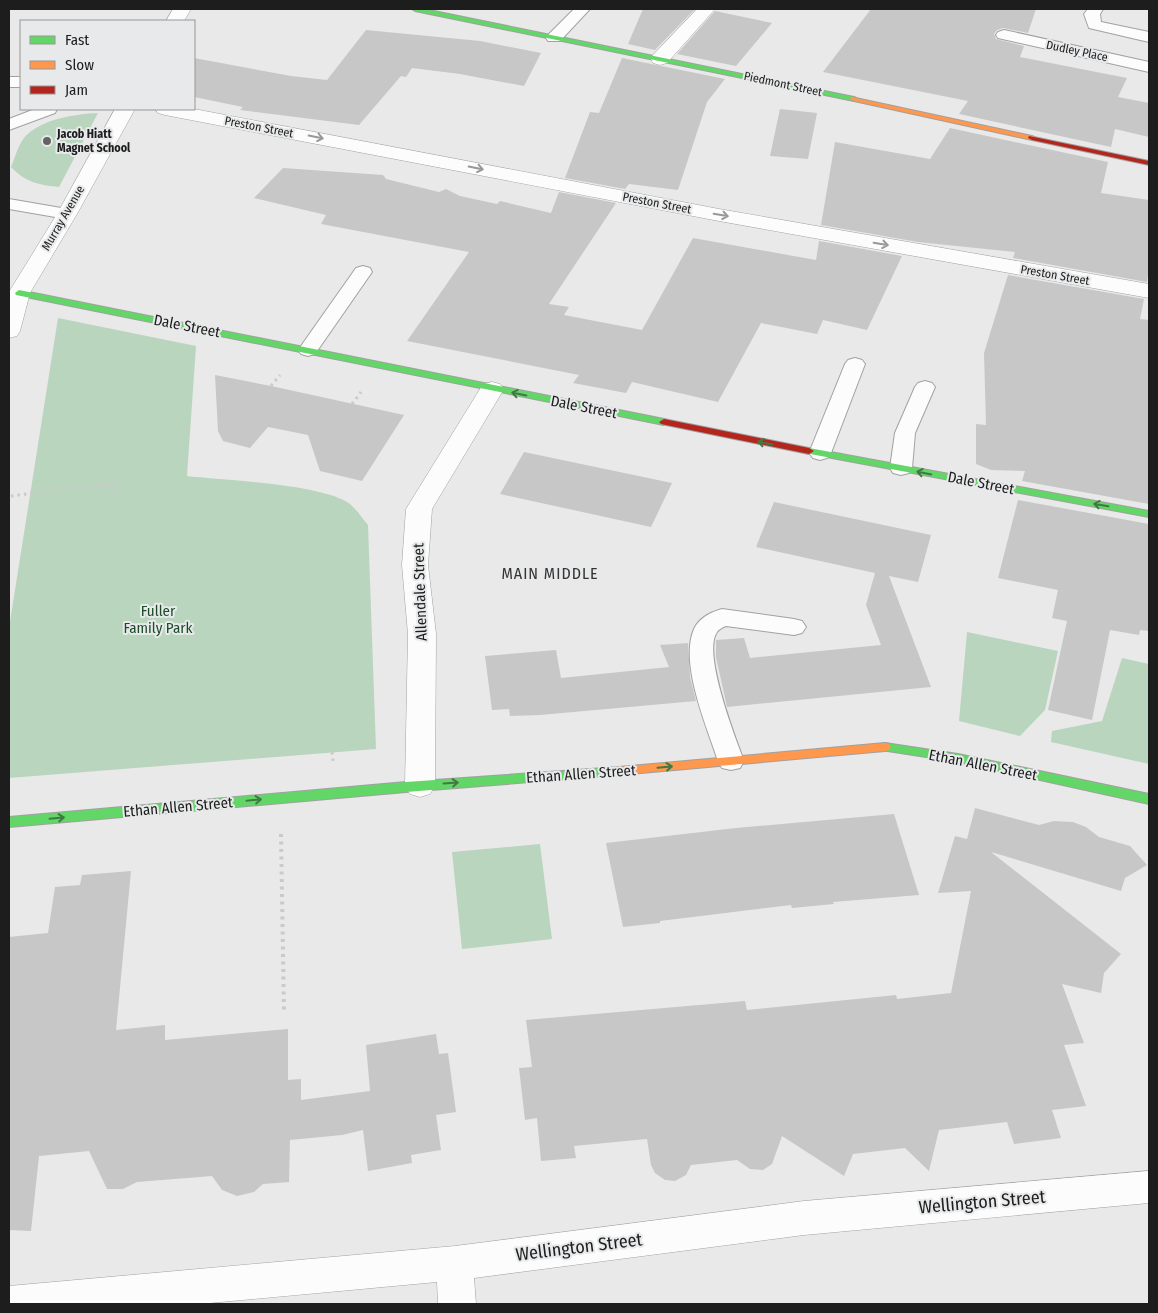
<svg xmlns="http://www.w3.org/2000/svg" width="1158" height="1313" viewBox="0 0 1158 1313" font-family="'Fira Sans Condensed',sans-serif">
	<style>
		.green { fill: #bad5be }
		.building { fill: #c7c7c7 }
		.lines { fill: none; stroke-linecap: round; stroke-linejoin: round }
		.lane-casing { stroke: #a1a1a1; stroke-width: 2 }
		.street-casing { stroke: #a1a1a1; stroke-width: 1 }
		.fast-casing { stroke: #a1a1a1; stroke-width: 2 }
		.slow-casing { stroke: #a1a1a1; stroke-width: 2 }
		.jam-casing { stroke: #a1a1a1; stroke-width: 2 }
		.path-far1 { stroke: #cacacb; stroke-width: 3; stroke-dasharray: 2.5 4; stroke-linecap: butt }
		.path { stroke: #cacacb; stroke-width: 4; stroke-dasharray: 3 4.5; stroke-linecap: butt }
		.lane { fill: #fcfcfc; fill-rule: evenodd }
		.street { fill: #fcfcfc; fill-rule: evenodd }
		.fast { fill: #63d668; fill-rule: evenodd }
		.slow { fill: #ff974d; fill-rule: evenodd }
		.jam { fill: #b3261e; fill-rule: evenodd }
		.oneway { stroke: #989898 }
		.oneway2 { stroke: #407a42 }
		.poi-dot { fill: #646464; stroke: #e8e9ea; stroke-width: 2 }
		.labels { text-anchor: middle; stroke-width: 4; stroke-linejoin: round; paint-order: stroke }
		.far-street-label { font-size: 12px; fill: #1d1d1d; stroke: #e8e9ea }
		.far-poi-label { font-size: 12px; font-weight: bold; fill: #1d1d1d; stroke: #e8e9ea; text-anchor: start }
		.street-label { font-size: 15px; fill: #1d1d1d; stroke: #e8e9ea }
		.park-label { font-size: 15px; fill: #1a4d27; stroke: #e8e9ea }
		.neighbourhood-label { font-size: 16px; letter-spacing: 1px; fill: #333434; stroke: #e8e9ea }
		.near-street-label { font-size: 18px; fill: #1d1d1d; stroke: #e8e9ea }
	</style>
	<rect width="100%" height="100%" fill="#e9e9e9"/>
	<path class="green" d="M98 113 59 187C39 185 25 182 11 167 15 158 18 145 24 138 40 119 75 114 98 113Z
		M58 318 196 346 187 476C222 480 324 484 350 504 357 510 362 518 368 525L376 749 9 778V628Z
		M967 632 1058 651 1045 710 1020 736 959 721Z
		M1122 658 1149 664V764L1051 742 1052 731 1102 721Z
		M540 844 552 939 462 949 452 852Z"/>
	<path class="building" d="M643 9H695L655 50 628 44Z
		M871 9H1036L1028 33 1003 28 997 30 994 34 996 39 1024 46 1020 57 1127 78 1118 97 1149 103V137L1115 129 1111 147 959 114 968 101 823 72Z
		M715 11 772 23 736 66 677 54Z
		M366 30 480 41 541 53 524 86 460 74 412 68 406 77 401 76 359 125 240 110 243 107 194 97V58L291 76 327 80Z
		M622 58 725 79 707 102 678 190 629 184 625 189 565 178 590 112 599 113Z
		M780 109 817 113 808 159 770 156Z
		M950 128 1108 162 1101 193 1149 200V268L1147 282 1013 258 1015 252 918 242 821 225 835 142 930 159Z
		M283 168 383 175 386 179 439 192 446 189 460 196 497 204 500 201 551 213 559 192 616 203 549 304 569 307 564 315 642 330 693 238 816 260 819 241 902 256 867 330 823 320 817 334 761 323 718 402 632 382 626 393 573 383 579 375 407 341 469 252 321 224 326 215 254 198Z
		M1008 275 1144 299 1140 319 1149 320V504L1022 481 1025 471 991 470 976 464V424L986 425 984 353Z
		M215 375 271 386 404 415 362 481 320 471 308 435 268 427 250 448 223 441 218 431Z
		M524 452 672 483 651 527 500 494Z
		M1018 500 1149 524V631L1140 630 1139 635 1110 630 1092 720 1048 710 1067 621 1052 618 1058 590 998 578Z
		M774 502 931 535 918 582 889 576 931 687 727 707 716 657V640L744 638 750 658 881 645 866 605 875 573 756 547Z
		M688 643 690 677 696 701 540 715 510 716 509 709 492 710 485 656 556 650 561 678 669 667 660 645Z
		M975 808 1039 825 1054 821 1073 822 1086 827 1099 837 1130 846 1147 865 1125 878 1121 891 991 852 1121 954 1104 973 1101 993 1062 984 1084 1043 1064 1045 1086 1106 1052 1110 1061 1138 1014 1144 1007 1122 939 1130 929 1171 905 1148 853 1154 844 1176 782 1136 772 1164 763 1170 750 1169 737 1160 691 1165 686 1175 675 1181 665 1180 655 1173 651 1165 647 1139 574 1146 576 1158 541 1161 537 1118 525 1120 519 1068 532 1067 526 1020 745 1001 747 1010 896 995 897 999 951 993 971 891 938 893 955 836 967 839Z
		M894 814 919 895 833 902 834 904 792 908 791 905 660 921V923L623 927 606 843 736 828Z
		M131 871 116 1030 165 1025V1040L288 1029V1080L301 1079V1100L370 1091 366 1045 436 1034 439 1054 448 1053 456 1112 436 1115 441 1150 411 1155 412 1163 368 1171 363 1130 342 1135 290 1140 289 1182 263 1184 254 1192 237 1196 222 1190 212 1176 137 1182 123 1189H107L89 1151 39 1156 31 1231 9 1230V937L48 933 55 887 80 885 82 875Z"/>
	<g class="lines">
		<defs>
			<path id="lane" d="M574 9H590L560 41H548L546 38 548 35Z
				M1088 9H1103L1100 14 1101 22 1149 32V42L1089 28 1084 14Z
				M1004 30 1149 62V72L998 38 996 35 998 32Z
				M9 77H21V87H9Z
				M35 109H57L55 113 9 130V119Z
				M9 199 67 209 73 210 76 214 73 218 67 219 9 209Z
				M363 266 370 268 372 272 315 354 308 356 301 354 298 350 301 346 356 268Z
				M855 358 862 360 865 364 831 453 827 458 820 460 813 458 809 453 845 364 848 360Z
				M925 381 932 383 935 387 915 433 912 468 909 473 901 475 893 473 890 468 895 433 915 387 918 383Z
				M722 609 794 619 802 621 806 627 802 633 794 635 726 626C723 627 718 630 717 632 702 653 735 737 744 761L740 768 731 770 722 768 718 761C707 727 679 663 694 629 699 618 711 612 722 609Z"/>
			<path id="street" d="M173 9H191L184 21H166Z
				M697 9H715L667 63 660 65 653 63 651 59 653 55Z
				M115 109H135L77 214 30 293 20 331 17 336 9 338V292L57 214Z
				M155 109H194L719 209 1149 284V298L719 221 165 115 158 113Z
				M492 382 500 384 504 389 432 509 428 565 436 634 435 786 430 794 420 797 410 794 405 786 408 634 402 565 406 509 480 389 484 384Z
				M1149 1171V1203L804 1235 474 1278 476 1304H438L437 1282 199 1304H9V1286L455 1246 804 1201Z"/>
			<path id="fast" d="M412 9H424L854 97 858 99 854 101 415 11Z
				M19 290 664 419 669 422 664 425 16 295 15 293Z
				M809 448 1149 511V517L805 453 804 451 805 449Z
				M885 743 958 754 1149 794V804L958 762 881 750 879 747 881 744Z
				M619 767 623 768 625 771 623 774 619 775 406 792 9 827V817L406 782Z"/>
			<path id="slow" d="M851 97 1032 136 1036 138 1032 140 854 101 850 99Z
				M885 743 889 744 891 747 889 750 885 751 619 775 615 774 613 771 615 768 619 767Z"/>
			<path id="jam" d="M1029 136 1149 161V165L1032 140 1028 138Z
				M664 419 809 448 814 451 809 454 661 424 659 422Z"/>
		</defs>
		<use href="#lane" class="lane-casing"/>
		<use href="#street" class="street-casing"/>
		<use href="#fast" class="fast-casing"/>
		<use href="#slow" class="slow-casing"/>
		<use href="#jam" class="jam-casing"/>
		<path class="path-far1" d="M271 386 280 375
			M352 404 361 392
			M11 496 84 486 118 485 114 501
			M332 752 333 761"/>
		<path class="path" d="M281 834 284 1013"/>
		<use href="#lane" class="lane"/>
		<use href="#street" class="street"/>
		<use href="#fast" class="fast"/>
		<use href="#slow" class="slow"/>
		<use href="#jam" class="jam"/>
	</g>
	<defs><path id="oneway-shaft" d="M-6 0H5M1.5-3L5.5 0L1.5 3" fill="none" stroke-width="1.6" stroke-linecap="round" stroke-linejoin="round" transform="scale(1.25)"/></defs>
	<g class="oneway">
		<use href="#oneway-shaft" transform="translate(316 137) rotate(11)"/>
		<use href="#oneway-shaft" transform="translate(476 168) rotate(11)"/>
		<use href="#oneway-shaft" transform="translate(721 215) rotate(10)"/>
		<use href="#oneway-shaft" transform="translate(881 244) rotate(10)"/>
	</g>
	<g class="oneway2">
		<use href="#oneway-shaft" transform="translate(519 394) rotate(-169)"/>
		<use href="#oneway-shaft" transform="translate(765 443) rotate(-169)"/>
		<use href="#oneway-shaft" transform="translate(924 473) rotate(-169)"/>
		<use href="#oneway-shaft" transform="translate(1101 505) rotate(-170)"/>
		<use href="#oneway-shaft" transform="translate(665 767) rotate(-5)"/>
		<use href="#oneway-shaft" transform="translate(451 783) rotate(-4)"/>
		<use href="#oneway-shaft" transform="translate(254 800) rotate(-5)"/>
		<use href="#oneway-shaft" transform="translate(57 818) rotate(-5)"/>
	</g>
	<circle class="poi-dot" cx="47" cy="141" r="5"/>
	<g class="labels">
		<g class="far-street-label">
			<text transform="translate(1077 51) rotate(12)" y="4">Dudley Place</text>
			<text transform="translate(783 84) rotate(12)" y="4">Piedmont Street</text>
			<text transform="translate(259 127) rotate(11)" y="4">Preston Street</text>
			<text transform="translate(657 203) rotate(11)" y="4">Preston Street</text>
			<text transform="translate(63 218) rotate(-60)" y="4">Murray Avenue</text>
			<text transform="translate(1055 275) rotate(10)" y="4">Preston Street</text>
		</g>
		<g class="far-poi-label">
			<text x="57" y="138">Jacob Hiatt<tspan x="57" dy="14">Magnet School</tspan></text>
		</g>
		<g class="street-label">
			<text transform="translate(187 326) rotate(11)" y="5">Dale Street</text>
			<text transform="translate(584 407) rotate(11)" y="5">Dale Street</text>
			<text transform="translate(981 483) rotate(11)" y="5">Dale Street</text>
			<text transform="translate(420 592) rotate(-92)" y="5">Allendale Street</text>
			<text transform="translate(983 765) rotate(11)" y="5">Ethan Allen Street</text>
			<text transform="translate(581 774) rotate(-4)" y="5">Ethan Allen Street</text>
			<text transform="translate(178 807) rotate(-5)" y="5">Ethan Allen Street</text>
		</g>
		<g class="park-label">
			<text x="158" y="616">Fuller<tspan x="158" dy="17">Family Park</tspan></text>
		</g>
		<g class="neighbourhood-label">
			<text x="550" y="579">MAIN MIDDLE</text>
		</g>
		<g class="near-street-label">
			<text transform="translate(982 1202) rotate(-5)" y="6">Wellington Street</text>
			<text transform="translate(579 1247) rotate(-7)" y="6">Wellington Street</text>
		</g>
	</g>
	<rect width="1158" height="1313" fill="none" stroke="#1d1d1d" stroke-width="20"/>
	<rect x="20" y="20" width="175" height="90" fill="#e8e9ea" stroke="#979798"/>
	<rect x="30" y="36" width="25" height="8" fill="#63d668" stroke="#979798"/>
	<text x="65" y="45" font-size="15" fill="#1d1d1d">Fast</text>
	<rect x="30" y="61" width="25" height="8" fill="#ff974d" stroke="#979798"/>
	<text x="65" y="70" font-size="15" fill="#1d1d1d">Slow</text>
	<rect x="30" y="86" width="25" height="8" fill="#b3261e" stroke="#979798"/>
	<text x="65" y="95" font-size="15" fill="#1d1d1d">Jam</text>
</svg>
